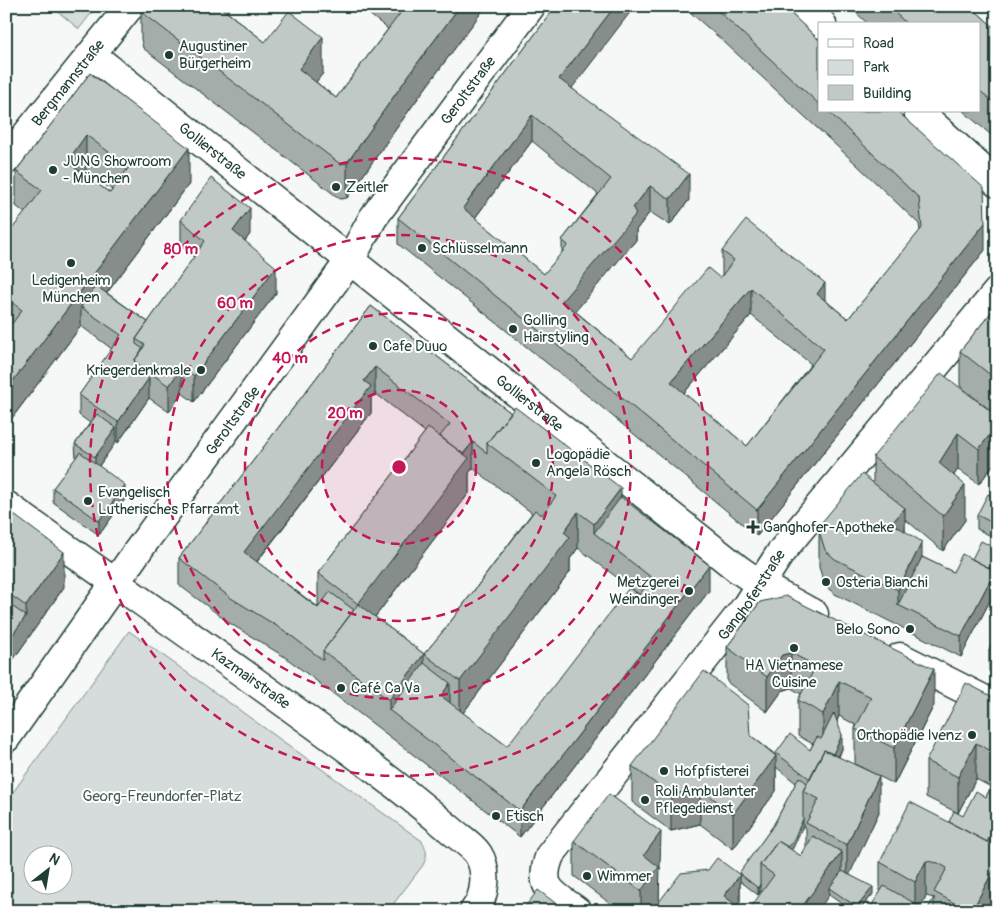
<svg xmlns="http://www.w3.org/2000/svg" width="1003" height="917" viewBox="0 0 1003 917" font-family="Pangolin,sans-serif">
	<style>
		.green { fill: #d6dcdb; stroke: #7a8c88; fill-rule: evenodd }
		.lines { fill: none; stroke-linecap: round; stroke-linejoin: round }
		.minor-casing { stroke: #1f3d34; stroke-width: 31 }
		.minor { stroke: #fff; stroke-width: 28 }
		.wall { fill: #a5adaa; stroke: #1f3d34; fill-rule: evenodd }
		.shaded-wall { fill: #868d8b; stroke: #1f3d34 }
		.building { fill: #c0c9c6; stroke: #1f3d34; fill-rule: evenodd }
		.ring { fill: none; stroke: #c2185b; stroke-width: 2.5; stroke-dasharray: 9 6 }
		.poi-dot { fill: #1f3d34; stroke: #fff; stroke-width: 2 }
		.labels { text-anchor: middle; stroke-width: 4; stroke-linejoin: round; paint-order: stroke }
		.poi-label { font-size: 15px; fill: #1f3d34; stroke: #fff; text-anchor: start }
		.street-label { font-size: 15px; fill: #1f3d34; stroke: #fff }
		.park-label { font-size: 15px; fill: #445d55; stroke: #fff }
		.centre { fill: #c2185b; stroke: #fff; stroke-width: 2.5 }
		.ring-label { font-size: 15px; text-anchor: middle; font-weight: bold; fill: #c2185b; stroke: #fff; stroke-width: 4; stroke-linejoin: round; paint-order: stroke }
	</style>
	<rect width="100%" height="100%" fill="#f6f7f7"/>
	<filter id="ink" filterUnits="userSpaceOnUse"><feTurbulence type="fractalNoise" baseFrequency=".02" numOctaves="2"/><feDisplacementMap in="SourceGraphic" scale="10" xChannelSelector="R" yChannelSelector="G"/><feConvolveMatrix kernelMatrix="1 2 1 2 8 2 1 2 1" color-interpolation-filters="sRGB"/></filter>
	<g filter="url(#ink)">
		<path class="green" d="M51 6H97L79 29Z
			M129 631 422 841C427 850 428 856 423 865L388 911H6V802ZM32 854H62V884H32Z"/>
		<g class="lines">
			<defs>
				<g id="minor">
					<path d="M803 6 822 24"/>
					<path id="s1" d="M92 55 738 569 761 585 814 614"/>
					<path d="M918 111 997 183"/>
					<path id="s2" d="M6 160 130 6"/>
					<path id="s3" d="M6 505C128 593 252 677 372 767 400 788 426 809 452 831 460 838 472 845 478 854 488 870 486 896 474 911"/>
					<path d="M900 657 997 706"/>
					<path id="s4" d="M6 738 134 556 350 260 373 218 531 6"/>
					<path id="s5" d="M577 911C552 893 537 888 550 855L745 608 781 552 997 292"/>
				</g>
			</defs>
			<use href="#minor" class="minor-casing"/>
			<use href="#minor" class="minor"/>
		</g>
		<path class="wall" d="M141 6H232L227 12 265 42 323 73 316 82 336 98 388 29 359 6H486L413 105 347 198 340 199 143 48 141 39Z
			M556 6 572 88 689 200 670 225 650 212 636 230V240L575 311 632 358 720 278 722 275V251L825 300 848 319 920 231 919 224 855 163 723 41 683 6H783L819 40V111H897L985 250 757 536 593 400 398 244V218ZM532 141 598 194 562 240V253L544 274 475 218ZM751 315 811 364 747 446 684 393Z
			M849 6H970L997 30V140L963 111H979V24H868Z
			M90 73 189 184 107 293 148 322 194 257 181 246V220L250 234 245 241 276 293 194 402 182 393 169 412 149 398 118 443 116 441 99 466 125 499 99 535 53 502V488L76 458 75 444 90 423 79 415V395L112 349 81 326 6 426V237L25 213 16 206V171ZM86 171 112 190 110 193 84 174Z
			M997 305V460L979 484 958 469 954 475 965 520 943 551 905 519V531L922 557 953 572 972 559 997 549V579L995 578V591L961 657 835 594 825 586 819 567V531L873 482V457L995 414 960 386V351Z
			M371 306 621 497 709 591 520 837 389 736 285 657 231 624 179 585V558ZM375 393 425 432 318 573V607L257 562 371 413V398ZM473 468 532 513 445 629 424 654 375 617 469 493V473ZM578 548 640 595 507 746 463 713 570 572V559Z
			M997 498V539L977 529V515Z
			M6 509 64 587 6 670Z
			M760 602 934 705 894 784 855 764V729L856 725 839 716 837 721 842 749 839 757 879 812 849 874 873 894 859 911H852L829 895 761 891 758 895 740 881V901L737 905 744 911H620L574 876V841L661 868 659 869V902L739 874 773 826 796 783 776 767V791L733 849 700 824 671 831 632 802V766L750 735 776 755V753L810 750 813 744 798 736V700L801 694 791 688 782 691 767 712 727 682V647ZM803 826 806 828V847L801 856 791 850Z
			M997 634V675L989 671V650Z
			M997 699V831H996L989 843 997 847V899L990 911H927L934 898 926 896 921 906 925 911 880 894V862L949 822 963 816 986 797 991 787 976 779 958 813 926 797V761Z"/>
		<path class="shaded-wall" d="M210 6H232L210 34Z
			M460 6H486L413 105 347 198V163L413 69Z
			M615 6H635L559 105V79Z
			M323 37V73L299 105V69Z
			M532 115V141L463 234V208Z
			M86 135V171L67 197V162Z
			M189 148V184L91 314 81 307V326L6 426V390Z
			M689 174V200L670 225V199Z
			M650 186V212L636 230V240L562 327V301Z
			M250 208V234L233 257V231Z
			M985 223V250L757 536V510Z
			M276 267V293L194 402V376Z
			M825 283V310L817 294Z
			M751 288V315L671 408V382Z
			M182 367V393L169 412V386Z
			M375 367V393L371 398V413L244 578V552L364 381Z
			M149 378V398L118 443V422Z
			M997 425V460L979 484V449Z
			M116 428V442L95 471V457Z
			M958 433V469L939 498V463Z
			M473 442V468L469 473V493L340 663 358 604 459 460Z
			M125 485V499L99 535V521Z
			M965 485V520L943 551V516Z
			M621 488V523L594 533V524Z
			M905 508V544L892 523Z
			M578 512V548L570 559V572L460 717V681L564 532Z
			M922 542V577L898 605V590Z
			M64 552V587L6 670V644L26 616V606Z
			M709 565V591L520 837V811Z
			M995 571V591L961 657V636Z
			M791 653V688L782 691 767 712V677L782 655Z
			M424 654V689L389 710V700Z
			M934 669V705L894 784V748Z
			M839 681V716L823 749V714Z
			M450 683V709L441 696Z
			M842 735V749L818 798V785Z
			M976 743V779L958 813V777Z
			M776 756V791L733 849V814Z
			M879 776V812L847 880V845Z
			M700 788V824L671 831V795Z
			M803 819V826L793 848 773 874Z
			M996 824V831L982 857V850Z
			M661 832 659 902 653 911H641V891L644 855Z
			M842 852V878L829 888V895L818 911H799Z
			M926 861V896L919 911H915V882Z
			M997 863V899L990 911H972Z
			M740 875V901L733 911 724 896Z
			M760 884V891L758 895V888Z
			M873 887V894L859 911H857V907Z"/>
		<path class="building" d="M142 6H219L265 42 289 11 323 37 299 69 336 98 405 7V6H460L413 69 347 163 340 164 143 13Z
			M556 6H615L559 79 689 174 670 199 650 186 633 208 636 214 562 301 632 358 708 268 720 278 734 260 722 251 746 220 825 283 817 294 848 319 922 228 919 198 828 111H897L984 188 985 223 757 510 593 374 398 218ZM532 115 611 179 562 240 568 245 544 274 463 208ZM751 288 824 349 747 446 671 382Z
			M713 6H783L819 40V104Z
			M888 6H970L997 30V105L979 90V24H907Z
			M90 73 189 148 6 390V332L22 310 6 298V237L42 190 16 171ZM86 135 129 167 110 193 67 162Z
			M211 178 250 208 233 231 276 267 194 376 182 367 169 386 134 361 145 345 136 339 205 241 181 220Z
			M96 286 148 322 136 339V344L143 349 134 361 137 363 134 367 149 378 118 422 79 395 121 335 81 307Z
			M997 305V380L960 351Z
			M371 306 511 413 487 443V453L473 442 463 454 440 436 450 424 375 367 364 381 371 386 244 552 318 608 330 592 354 610 323 651V660L285 631 231 598 179 558Z
			M941 373 997 416V425L979 449 958 433 939 463 965 485 943 516 873 457Z
			M515 407 621 488 594 524 578 512 564 532 570 537 460 681 424 654 445 629 535 510 542 515 556 496 487 443Z
			M97 414 116 428 95 457 75 444Z
			M428 428 469 458 358 604 318 573Z
			M80 452 125 485 99 521 53 488Z
			M862 474 905 508 892 523 922 542 898 590 835 559 825 550 819 531 822 522Z
			M988 494 997 498V525L977 515Z
			M621 497 709 565 520 811 389 710 424 663 450 683 441 696 507 746 629 588 639 595 652 578 594 533Z
			M6 509 64 552 26 606 6 592Z
			M981 541 997 549V572L972 559Z
			M962 554 995 571 961 636 898 605 922 557 953 572Z
			M786 596 934 669 894 748 855 729 871 697 839 681 823 714 798 700 816 666 791 653 782 655 767 677 727 647 760 602Z
			M6 602 26 616 6 644Z
			M358 604 424 654 389 700 323 651Z
			M997 634V654L989 650Z
			M704 671 748 705 750 735 776 756 733 814 700 788 671 795 632 766Z
			M966 683 997 699V754L976 743 958 777 926 761Z
			M834 713 842 735 833 754 824 750 810 779 776 753 790 734 810 750 817 737 821 739Z
			M824 750 879 776 847 845 806 823 819 799 803 791Z
			M799 777 807 783 803 791V819L793 841 788 847 778 841 760 865V884L758 888 739 873 773 826Z
			M994 781 996 782 991 792V821L996 824 987 842 949 822 954 811 963 816 976 791 986 797Z
			M997 781V796L991 792Z
			M609 794 661 832 644 855 659 867 641 891 574 841Z
			M910 802 997 847V863L972 911H969L934 892 947 868 938 863 926 861 915 882 880 862Z
			M813 836 842 852 799 911H748L774 875 760 865 778 841 801 856Z
			M717 858 740 875 724 896 744 911H654L653 910 681 873 708 870Z
			M842 871 873 887 857 907 829 888Z
			M884 886 925 909 924 910 914 904 909 911H868Z
			M538 890 566 911H522Z
			M934 897V911H927Z
			M914 904 924 911H909Z"/>
	</g>
	<circle cx="399" cy="467" r="77" fill="#c2185b" fill-opacity=".12"/>
	<g class="ring">
		<circle cx="399" cy="467" r="77"/>
		<circle cx="399" cy="467" r="154"/>
		<circle cx="399" cy="467" r="232"/>
		<circle cx="399" cy="467" r="309"/>
	</g>
	<g class="poi-dot">
		<circle cx="169" cy="55" r="5"/>
		<circle cx="53" cy="170" r="5"/>
		<circle cx="336" cy="187" r="5"/>
		<circle cx="422" cy="248" r="5"/>
		<circle cx="71" cy="263" r="5"/>
		<circle cx="513" cy="329" r="5"/>
		<circle cx="373" cy="346" r="5"/>
		<circle cx="201" cy="370" r="5"/>
		<circle cx="536" cy="463" r="5"/>
		<circle cx="88" cy="501" r="5"/>
		<path d="M750.5 519.5h5v5h5v5h-5v5h-5v-5h-5v-5h5z"/>
		<circle cx="826" cy="582" r="5"/>
		<circle cx="689" cy="591" r="5"/>
		<circle cx="910" cy="629" r="5"/>
		<circle cx="794" cy="648" r="5"/>
		<circle cx="341" cy="688" r="5"/>
		<circle cx="972" cy="735" r="5"/>
		<circle cx="664" cy="771" r="5"/>
		<circle cx="645" cy="800" r="5"/>
		<circle cx="496" cy="816" r="5"/>
		<circle cx="587" cy="876" r="5"/>
	</g>
	<g class="labels">
		<g class="poi-label">
			<text x="179" y="51">Augustiner<tspan x="179" dy="17">Bürgerheim</tspan></text>
			<text x="63" y="166">JUNG Showroom<tspan x="63" dy="17">- München</tspan></text>
			<text x="346" y="192">Zeitler</text>
			<text x="432" y="253">Schlüsselmann</text>
			<text x="71" y="285" text-anchor="middle">Ledigenheim<tspan x="71" dy="17">München</tspan></text>
			<text x="523" y="325">Golling<tspan x="523" dy="17">Hairstyling</tspan></text>
			<text x="383" y="351">Cafe Duuo</text>
			<text x="191" y="375" text-anchor="end">Kriegerdenkmale</text>
			<text x="546" y="459">Logopädie<tspan x="546" dy="17">Angela Rösch</tspan></text>
			<text x="98" y="497">Evangelisch<tspan x="98" dy="17">Lutherisches Pfarramt</tspan></text>
			<text x="763" y="532">Ganghofer-Apotheke</text>
			<text x="679" y="587" text-anchor="end">Metzgerei<tspan x="679" dy="17">Weindinger</tspan></text>
			<text x="836" y="587">Osteria Bianchi</text>
			<text x="900" y="634" text-anchor="end">Belo Sono</text>
			<text x="794" y="670" text-anchor="middle">HA Vietnamese<tspan x="794" dy="17">Cuisine</tspan></text>
			<text x="351" y="693">Café Ca Va</text>
			<text x="962" y="740" text-anchor="end">Orthopädie Ivenz</text>
			<text x="674" y="776">Hofpfisterei</text>
			<text x="655" y="796">Roli Ambulanter<tspan x="655" dy="17">Pflegedienst</tspan></text>
			<text x="506" y="821">Etisch</text>
			<text x="597" y="881">Wimmer</text>
		</g>
		<g class="street-label">
			<text dy="5" stroke="none"><textPath href="#s2" startOffset="99">Bergmannstraße</textPath></text>
			<text dy="5" stroke="none"><textPath href="#s4" startOffset="796">Geroltstraße</textPath></text>
			<text dy="5" stroke="none"><textPath href="#s1" startOffset="154">Gollierstraße</textPath></text>
			<text dy="5" stroke="none"><textPath href="#s1" startOffset="559">Gollierstraße</textPath></text>
			<text dy="5" stroke="none"><textPath href="#s4" startOffset="390">Geroltstraße</textPath></text>
			<text dy="5" stroke="none"><textPath href="#s5" startOffset="400">Ganghoferstraße</textPath></text>
			<text dy="5" stroke="none"><textPath href="#s3" startOffset="300">Kazmairstraße</textPath></text>
		</g>
		<g class="park-label">
			<text x="162" y="801">Georg-Freundorfer-Platz</text>
		</g>
	</g>
	<circle cx="399" cy="467" r="8" class="centre"/>
	<g class="ring-label">
		<text x="181" y="254">80 m</text>
		<text x="235" y="308">60 m</text>
		<text x="290" y="363">40 m</text>
		<text x="345" y="418">20 m</text>
	</g>
	<rect width="1003" height="917" fill="none" stroke="#fff" stroke-width="25"/>
	<rect x="12" y="12" width="978" height="892" fill="none" stroke="#1f3d34" stroke-width="2" filter="url(#ink)"/>
	<rect x="818" y="22" width="162" height="90" fill="#ffffff" stroke="#a5b1ae"/>
	<rect x="828" y="39" width="25" height="8" fill="#ffffff" stroke="#a5b1ae"/>
	<text x="863" y="48" font-size="15" fill="#1f3d34">Road</text>
	<rect x="828" y="60" width="25" height="15" fill="#d6dcdb" stroke="#a5b1ae"/>
	<text x="863" y="72" font-size="15" fill="#1f3d34">Park</text>
	<rect x="828" y="85" width="25" height="15" fill="#c0c9c6" stroke="#a5b1ae"/>
	<text x="863" y="98" font-size="15" fill="#1f3d34">Building</text>
	<g transform="translate(48 870) rotate(31)"><circle r="24" fill="#ffffff" stroke="#a5b1ae"/>
	<path d="M0-4L9 19L0 12L-9 19Z" fill="#1f3d34"/>
	<text y="-8" font-size="14" font-weight="bold" text-anchor="middle" fill="#1f3d34">N</text>
	</g>
</svg>
